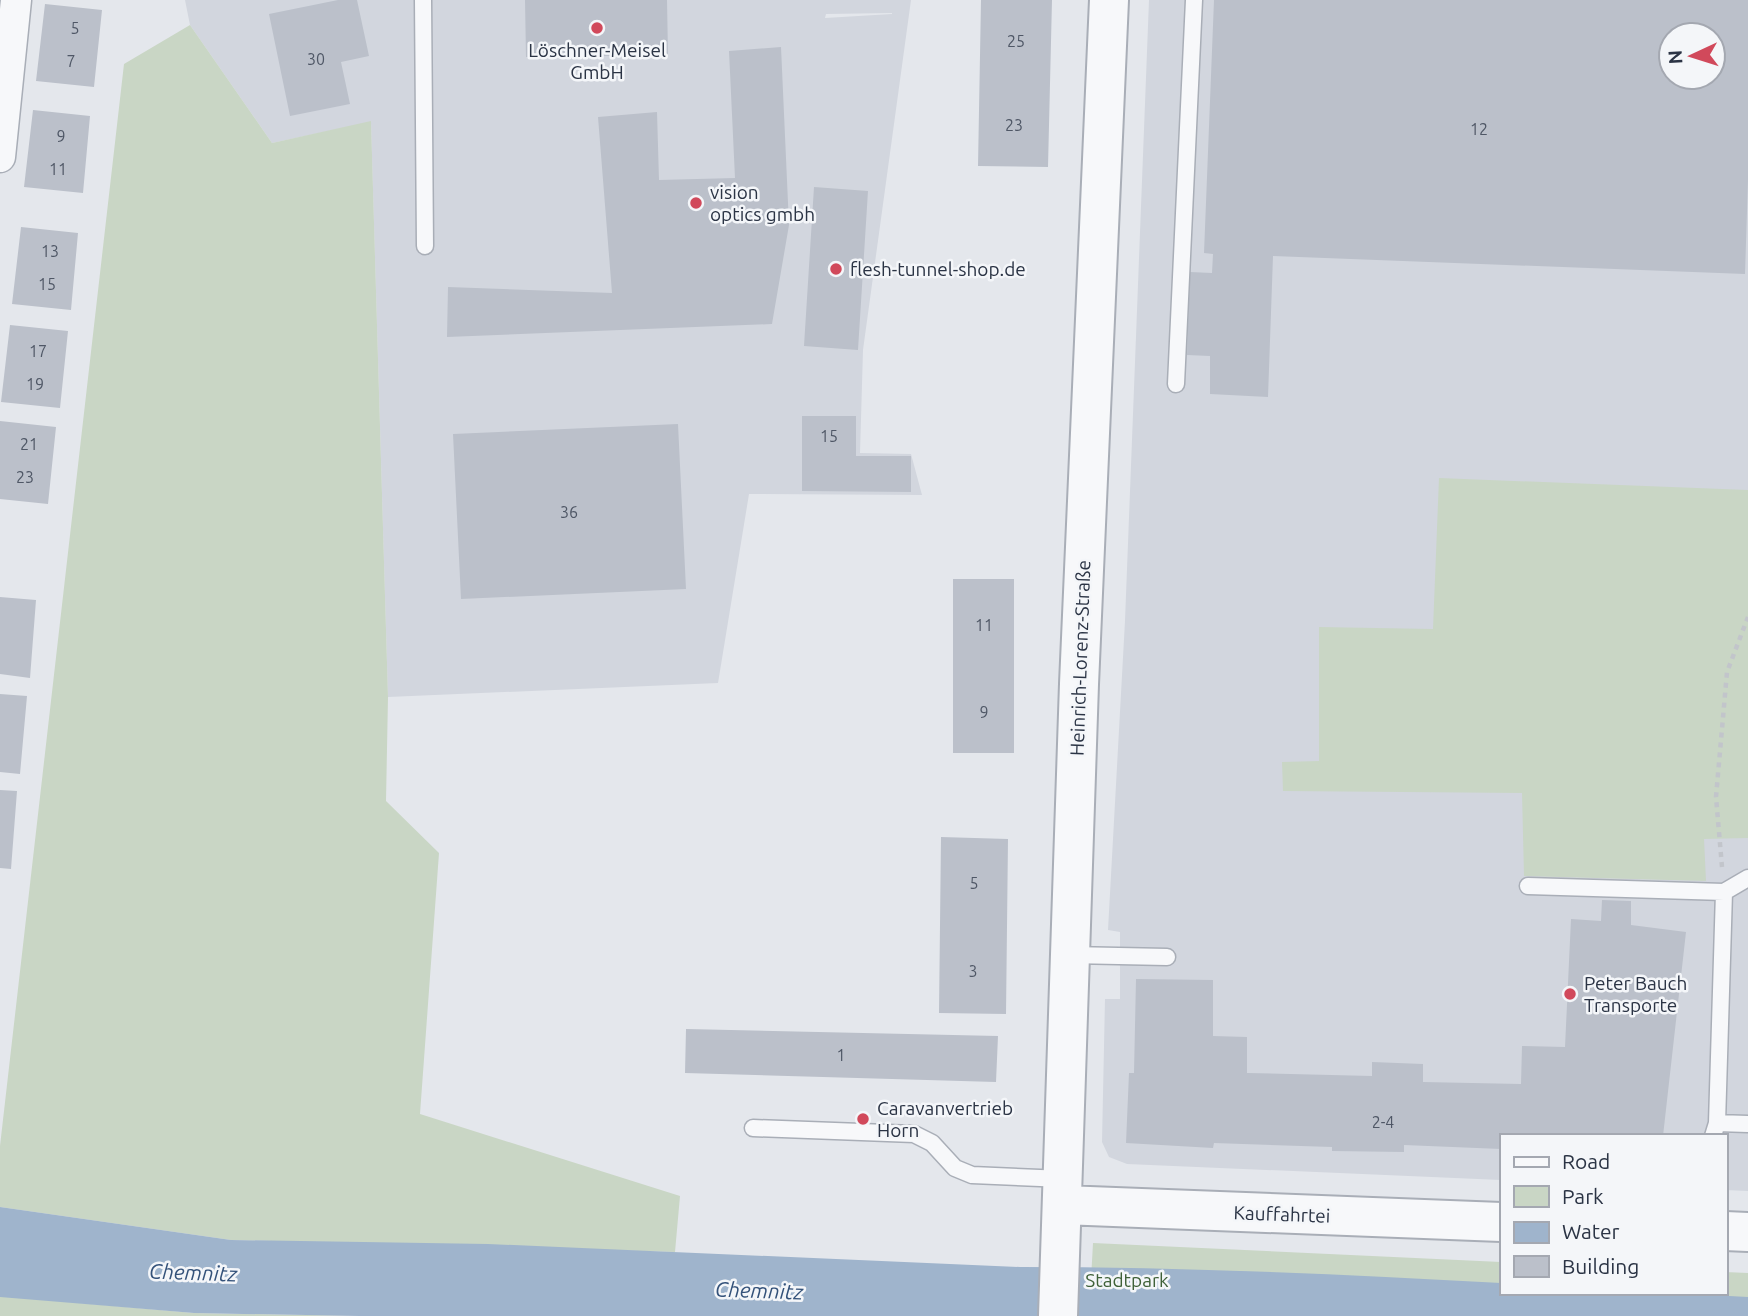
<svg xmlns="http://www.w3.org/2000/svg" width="1748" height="1316" viewBox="0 0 1748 1316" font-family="Ubuntu,sans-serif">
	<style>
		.built { fill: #d2d6de; fill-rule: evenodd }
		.green { fill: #c9d6c5 }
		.water { fill: #9fb4cc }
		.building { fill: #bbc0ca; fill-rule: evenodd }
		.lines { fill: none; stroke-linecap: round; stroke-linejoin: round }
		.service-casing { stroke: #a9aeb7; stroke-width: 19 }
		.minor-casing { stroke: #a9aeb7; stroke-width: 33 }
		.tertiary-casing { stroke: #a9aeb7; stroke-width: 42 }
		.path { stroke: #c2c5cb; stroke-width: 4.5; stroke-dasharray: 5 5; stroke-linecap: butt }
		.service { stroke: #f7f8fa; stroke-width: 16 }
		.minor { stroke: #f7f8fa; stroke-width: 30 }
		.tertiary { stroke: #f7f8fa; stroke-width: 38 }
		.poi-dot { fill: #d1495b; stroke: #f4f6f9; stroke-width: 2.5 }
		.labels { text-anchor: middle; stroke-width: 5; stroke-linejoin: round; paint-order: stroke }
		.number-label { font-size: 16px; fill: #4f5766 }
		.poi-label { font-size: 19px; fill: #2b3445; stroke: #f4f6f9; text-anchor: start }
		.street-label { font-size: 19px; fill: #2b3445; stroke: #f4f6f9 }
		.park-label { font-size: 19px; fill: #3f6138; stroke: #f4f6f9 }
		.water-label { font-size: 21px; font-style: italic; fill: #34527a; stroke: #f4f6f9 }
	</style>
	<rect width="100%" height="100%" fill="#e4e7ec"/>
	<path class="built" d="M185 0H911L863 350 860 453 911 454 922 495 749 494 718 683 388 697 371 122 272 143 190 25ZM892 13V14L825 18 826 14Z
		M1149 0H1748V1191L1725 1190V1136H1501V1180L1127 1164 1109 1157 1102 1142 1105 999H1120V932L1108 930 1125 621ZM1671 35H1713V77H1671Z"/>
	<path class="green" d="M190 25 272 143 371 121 388 697 386 801 439 853 420 1114 680 1196 675 1252 231 1240 0 1207V1146L124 64Z
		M1439 478 1748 490V838L1704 839 1706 881 1524 876 1522 793 1283 791 1282 762 1319 761V627L1433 629Z
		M1093 1243 1501 1262V1293H1725V1272L1748 1273V1316H1089Z
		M0 1296 194 1313 359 1316H0Z"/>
	<path class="water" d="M0 1207 231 1240 488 1244 1020 1267C1180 1267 1341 1274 1501 1283V1293H1672L1748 1297V1316H359L194 1313 0 1297Z"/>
	<path class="building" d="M338 0H357L369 56 341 62 350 104 290 116 269 14Z
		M525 0H667L668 55 526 57Z
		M981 0H1052L1048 167 978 166Z
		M1214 0H1748V180L1745 274 1273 256 1268 397 1210 394V356L1187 355 1190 272 1212 273 1213 254 1204 253ZM1671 35H1713V77H1671Z
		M45 4 102 10 94 87 36 81Z
		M781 47 789 225 772 324 447 337 448 287 612 293 598 117 657 112 659 180 735 178 729 51Z
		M33 110 90 116 83 193 24 187Z
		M814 187 868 191 858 350 804 346Z
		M21 227 78 233 71 310 12 304Z
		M10 325 68 331 60 408 1 402Z
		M802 416H856V456H911V492L802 491Z
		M0 421 56 427 48 504 0 499Z
		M678 424 686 589 461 599 453 434Z
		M953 579H1014V753H953Z
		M0 597 36 600 30 678 0 674Z
		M0 694 27 696 20 774 0 772Z
		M0 790 17 791 11 869 0 868Z
		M941 837 1008 839 1006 1014 939 1013Z
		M1602 900 1631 901V925L1686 932 1663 1136H1501V1149L1404 1145V1152L1332 1151V1147L1214 1143 1213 1148 1126 1143 1129 1073H1134L1136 979 1213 980V1036L1247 1037V1073L1372 1076V1062L1423 1064V1082L1521 1084 1522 1046 1565 1047 1571 919 1601 921Z
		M686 1029 998 1036 996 1082 685 1073Z"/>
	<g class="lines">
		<defs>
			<path id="service" d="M423 0 425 246
				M1176 384 1194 0
				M1528 886 1724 892 1748 878
				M1070 955 1167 957
				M1717 1123 1748 1124
				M753 1128 914 1134 932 1143 955 1168 972 1175 1064 1179
				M1713 1136 1717 1123 1724 892"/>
			<path id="minor" d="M0 157 16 0"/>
			<path id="tertiary" d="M1063 1205 1501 1222
				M1725 1231 1748 1232
				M1058 1316 1079 684 1109 0"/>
		</defs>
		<use href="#service" class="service-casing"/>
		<use href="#minor" class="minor-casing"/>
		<use href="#tertiary" class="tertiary-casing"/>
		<path class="path" d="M1722 867 1716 797 1727 672 1748 617"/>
		<use href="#service" class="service"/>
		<use href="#minor" class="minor"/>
		<use href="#tertiary" class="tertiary"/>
	</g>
	<g class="poi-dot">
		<circle cx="597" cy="28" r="7"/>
		<circle cx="696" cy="203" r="7"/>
		<circle cx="836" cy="269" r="7"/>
		<circle cx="1570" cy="994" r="7"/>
		<circle cx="863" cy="1119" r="7"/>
	</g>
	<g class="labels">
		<g class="number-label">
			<text x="75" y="34">5</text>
			<text x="1016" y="47">25</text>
			<text x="316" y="65">30</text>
			<text x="71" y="67">7</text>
			<text x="1014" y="131">23</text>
			<text x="1479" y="135">12</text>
			<text x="61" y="142">9</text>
			<text x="58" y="175">11</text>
			<text x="50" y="257">13</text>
			<text x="47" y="290">15</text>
			<text x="38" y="357">17</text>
			<text x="35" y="390">19</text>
			<text x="829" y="442">15</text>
			<text x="29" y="450">21</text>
			<text x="25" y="483">23</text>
			<text x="569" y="518">36</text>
			<text x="984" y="631">11</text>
			<text x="984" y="718">9</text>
			<text x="974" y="889">5</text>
			<text x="973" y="977">3</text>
			<text x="841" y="1061">1</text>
			<text x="1383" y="1128">2-4</text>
		</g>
		<g class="poi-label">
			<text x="597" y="57" text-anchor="middle">Löschner-Meisel<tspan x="597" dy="22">GmbH</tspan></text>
			<text x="710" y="199">vision<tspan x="710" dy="22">optics gmbh</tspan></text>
			<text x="850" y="276">flesh-tunnel-shop.de</text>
			<text x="1584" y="990">Peter Bauch<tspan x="1584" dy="22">Transporte</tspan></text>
			<text x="877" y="1115">Caravanvertrieb<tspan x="877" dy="22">Horn</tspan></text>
		</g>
		<g class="street-label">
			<text transform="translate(1080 658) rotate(-88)" y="7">Heinrich-Lorenz-Straße</text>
			<text transform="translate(1282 1214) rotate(2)" y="7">Kauffahrtei</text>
		</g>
		<g class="park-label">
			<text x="1127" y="1287">Stadtpark</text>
		</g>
		<g class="water-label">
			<text transform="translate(193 1273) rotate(2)" y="7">Chemnitz</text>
			<text transform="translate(759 1291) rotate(2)" y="7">Chemnitz</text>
		</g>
	</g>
	<rect x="1500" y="1134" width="228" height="161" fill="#f4f6f9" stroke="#a4a8b1" stroke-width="2"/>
	<rect x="1514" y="1157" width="35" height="10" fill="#f7f8fa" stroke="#a4a8b1" stroke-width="2"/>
	<text x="1562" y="1169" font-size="21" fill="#2b3445">Road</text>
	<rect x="1514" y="1186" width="35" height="21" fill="#c9d6c5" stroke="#a4a8b1" stroke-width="2"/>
	<text x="1562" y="1204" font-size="21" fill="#2b3445">Park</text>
	<rect x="1514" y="1222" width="35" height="21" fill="#9fb4cc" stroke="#a4a8b1" stroke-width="2"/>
	<text x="1562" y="1239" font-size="21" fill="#2b3445">Water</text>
	<rect x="1514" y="1256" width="35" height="21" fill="#bbc0ca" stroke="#a4a8b1" stroke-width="2"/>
	<text x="1562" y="1274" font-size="21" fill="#2b3445">Building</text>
	<g transform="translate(1692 56) rotate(266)"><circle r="33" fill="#f4f6f9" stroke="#a4a8b1" stroke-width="2"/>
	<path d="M0-5L12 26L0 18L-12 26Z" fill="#d1495b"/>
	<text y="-10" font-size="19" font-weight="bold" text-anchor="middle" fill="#2b3445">N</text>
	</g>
</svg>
